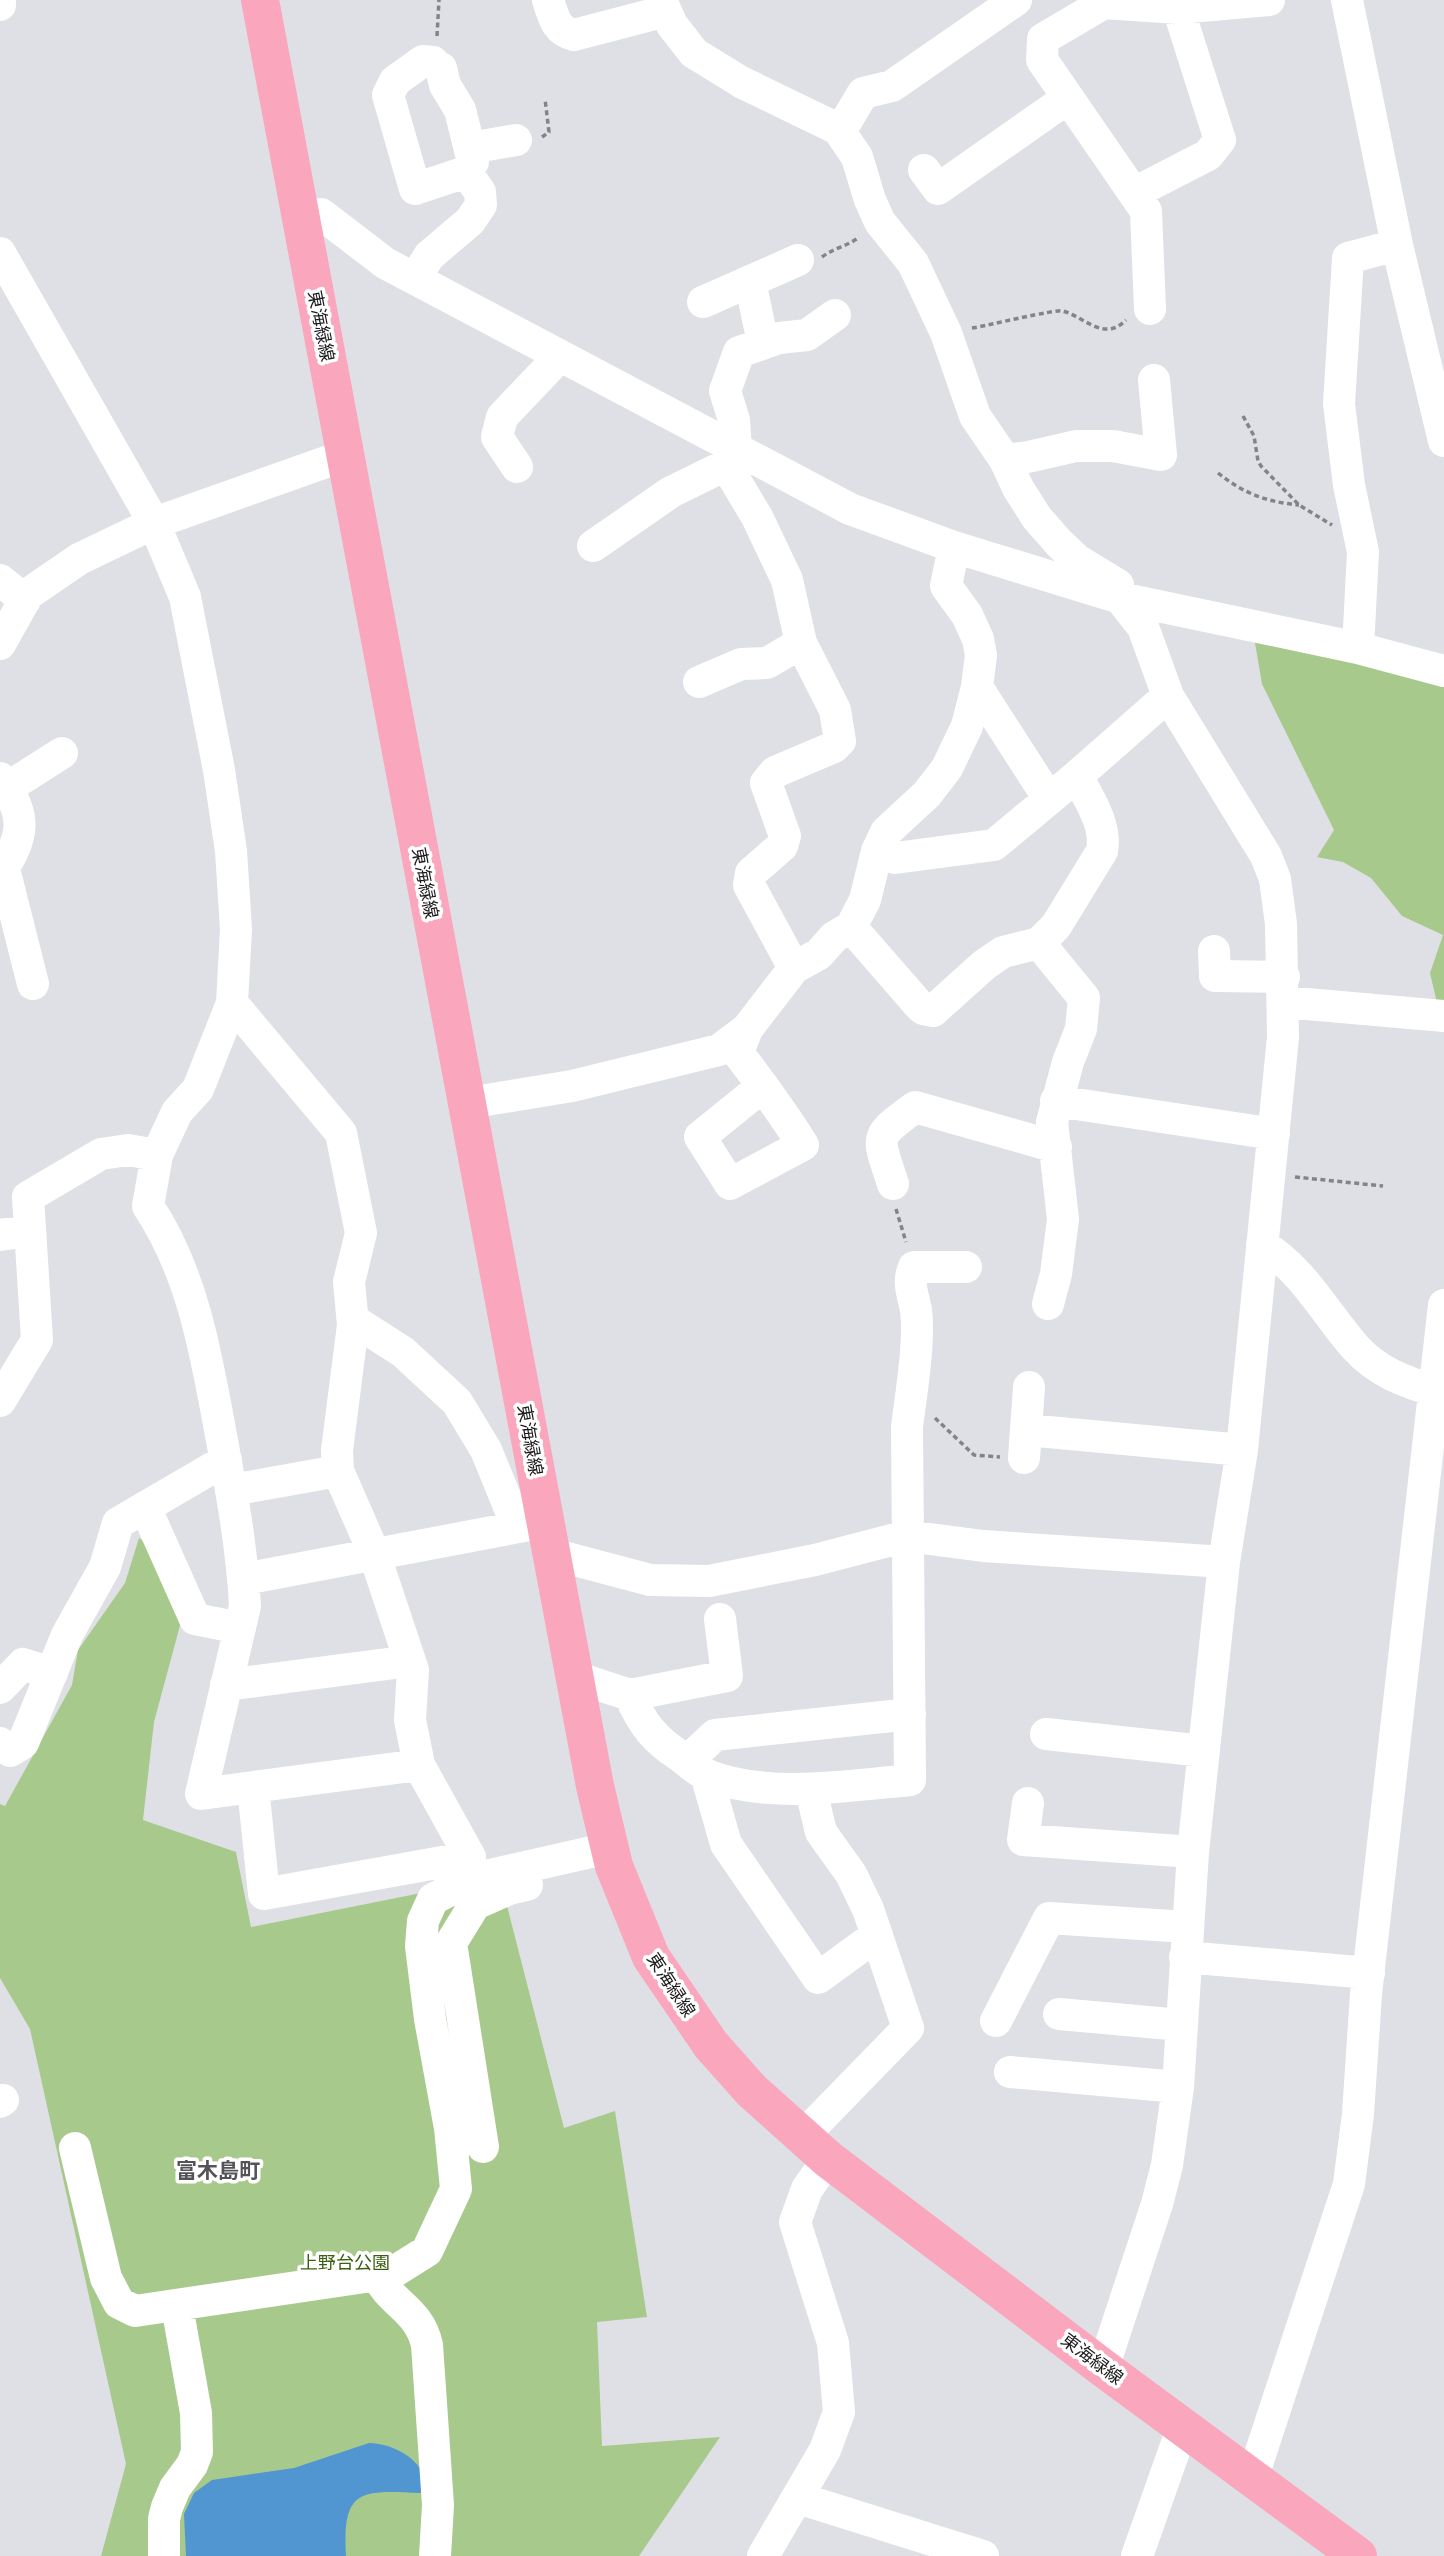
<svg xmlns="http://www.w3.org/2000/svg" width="1444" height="2556" viewBox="0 0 1444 2556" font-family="'Golos Text','Noto Sans JP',sans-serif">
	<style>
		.green { fill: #a8c98c }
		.water { fill: #5196d1 }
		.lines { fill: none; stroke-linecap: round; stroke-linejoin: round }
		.path { stroke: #848488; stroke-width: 3.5; stroke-dasharray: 5 3.5; stroke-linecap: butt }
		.minor { stroke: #fff; stroke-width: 32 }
		.major { stroke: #faa7be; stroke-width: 38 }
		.labels { text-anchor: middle; stroke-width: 7; stroke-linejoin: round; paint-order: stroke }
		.street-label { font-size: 18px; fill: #1a1a1c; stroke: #fff }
		.park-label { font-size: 18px; fill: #3a5f0e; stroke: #fff }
		.quarter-label { font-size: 21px; font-weight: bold; fill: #545458; stroke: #fff }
	</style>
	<rect width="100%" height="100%" fill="#dfe0e5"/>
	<path class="green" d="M1254 637 1444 677V1004L1437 1003 1430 973 1443 935 1402 916 1371 878 1343 862 1317 857 1334 830 1262 684Z
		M139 1538 148 1545 182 1618 154 1722 143 1820 236 1852 251 1927 446 1888 506 1902 564 2128 615 2111 647 2317 597 2322 602 2446 720 2437 639 2556H101L126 2464 30 2029 0 1978V1804L5 1806 72 1685 78 1650 125 1583Z"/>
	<path class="water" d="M369 2443C395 2444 422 2459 428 2486L420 2493C360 2490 342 2489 346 2556H186L184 2514 194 2493 212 2480 294 2468Z"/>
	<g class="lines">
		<path class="path" d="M437 36 439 0
			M542 137 549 132 545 99
			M822 257C834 248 847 246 858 238
			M972 328C986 326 1055 309 1063 311 1086 318 1104 342 1126 320
			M1243 416 1254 436 1258 461 1261 466 1299 505 1332 525
			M1218 473C1243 493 1266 502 1299 505
			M1295 1177 1383 1186
			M896 1209 906 1242
			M935 1418 974 1455 1000 1457"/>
		<path class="minor" d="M548 0C554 17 555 30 574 35L666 11
			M661 0 672 25 694 53 741 82 838 129 857 157 870 200 880 222 913 263 946 333 975 416 1005 460 1018 488 1037 518 1059 543 1077 560 1118 585 1120 598 1143 627 1168 696 1266 856 1275 879 1281 924 1283 1037 1242 1450 1224 1562 1193 1852 1178 2087 1167 2165 1157 2204 1103 2368
			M1347 0 1397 245 1444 441
			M0 5V0
			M441 68 445 85 460 110 473 162 466 172
			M838 129 847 120 863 93 892 86 1016 0
			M470 148 516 140
			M924 170 938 189 1068 98
			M1134 193 1208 155 1220 140 1178 8
			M300 218 321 214 385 263 850 509 954 547 1120 598 1358 648 1444 671
			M0 253 154 523 346 455
			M415 279 429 256 470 221 481 205 480 192 466 172 415 189 388 95 395 81 423 61 433 62
			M750 281 763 343
			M703 302 798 260
			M1150 309 1146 211 1042 60 1043 39 1104 3 1178 8 1269 0
			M1005 460 1028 457 1076 446H1113L1161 455 1154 380
			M517 467 497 437 502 417 559 357
			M593 546 671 492 726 465
			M0 580 25 600
			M0 644 28 594 79 559 154 523 185 597 219 770 231 851 236 929 232 1003 198 1089 177 1112 157 1155 148 1206C192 1272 206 1353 220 1430 231 1488 242 1547 245 1606L201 1794 253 1787 264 1894 470 1857 419 1765 410 1720 413 1670 374 1553 338 1471 337 1450 353 1325 349 1282 361 1233 341 1133 232 1003
			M1358 648 1363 552 1349 485 1339 404 1348 258 1397 245
			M699 682 741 664 767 663 801 643
			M977 687 1049 799
			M0 778C28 816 24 836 0 874
			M7 788 62 753
			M877 851 895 858 994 845 1077 776 1168 696
			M4 869 33 984
			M851 927 918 1004 923 1009 933 1011 984 965 1003 952 1039 943 1056 926 1102 851C1107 825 1089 799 1077 776
			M1039 943 1084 998 1081 1029 1068 1062 1052 1122 1063 1219 1056 1274 1048 1304
			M1214 951 1215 976 1284 977
			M794 968 749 885 751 873 782 846 785 836 766 783 775 772 834 747 840 741 835 710 801 643 787 580 757 517 726 465 736 450 734 420 725 391 739 352 779 338 807 335 835 315
			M1284 1002 1444 1016
			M747 1029 738 1053C761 1083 783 1113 803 1145L730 1184 700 1137 763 1086
			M1056 1101 1274 1134
			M468 1103 572 1086 719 1050 747 1029 794 968 819 954 834 937 851 927 865 900 877 851 886 832 927 794 947 768 967 726 977 687 981 655 978 639 967 615 946 586 954 547
			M893 1184C877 1134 873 1138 915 1107L1056 1147
			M0 1235 30 1231
			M1262 1245C1302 1268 1325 1313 1355 1347 1380 1375 1410 1383 1444 1394
			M353 1320 403 1352 457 1402 486 1450 517 1526
			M0 1401 37 1340 28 1197 101 1154 128 1150 157 1155
			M1027 1430 1242 1450
			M1024 1458 1029 1387
			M232 1490 338 1471
			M145 1507 195 1619 240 1628
			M552 1554 650 1580 709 1581 815 1560 907 1536 983 1546 1224 1562
			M244 1579 545 1522
			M575 1677 630 1695 727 1676 720 1619
			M226 1685 410 1661
			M0 1688 23 1664 52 1673
			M630 1695C641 1723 655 1740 680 1756 688 1762 697 1771 707 1775 766 1799 848 1786 910 1780L907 1427C911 1394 920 1342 916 1310 913 1294 907 1283 914 1267H966
			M1046 1734 1204 1751
			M0 1743 10 1751 23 1743 67 1635 105 1567 118 1523 226 1460
			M687 1761 715 1735 910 1714
			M706 1774 726 1844 818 1978 877 1935
			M253 1787 419 1765
			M1028 1803 1023 1840 1193 1852
			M1185 1957 1369 1973
			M1059 2014 1181 2025
			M996 2021 1049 1918 1187 1927
			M1010 2072 1178 2087
			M0 2102 3 2100
			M803 2136 908 2028 868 1909 851 1874 821 1832 811 1790
			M483 2147 451 1943 475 1904 509 1889 527 1885
			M75 2148 106 2278 119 2303 135 2311 392 2273 427 2251 456 2189 450 2128 430 2019 421 1946 423 1921 433 1899 472 1879 609 1848
			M378 2275C388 2303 419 2308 427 2345L438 2505 435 2556
			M1252 2479 1349 2184 1358 2114 1366 1994 1444 1305
			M798 2498 983 2556
			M164 2556V2519L167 2507 175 2488 192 2465 197 2452 196 2413 177 2306
			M763 2556 825 2450 839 2412 833 2343 795 2222 807 2189 828 2159
			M1137 2556 1183 2426"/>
		<path class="major" d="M260 0 595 1786 614 1866 651 1957 711 2045 752 2091 828 2159 1103 2368 1358 2556"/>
	</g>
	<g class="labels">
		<g class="street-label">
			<text transform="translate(321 326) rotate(79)" y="6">東海緑線</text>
			<text transform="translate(425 883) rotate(79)" y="6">東海緑線</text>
			<text transform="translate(530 1440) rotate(80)" y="6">東海緑線</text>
			<text transform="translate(671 1985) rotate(57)" y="6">東海緑線</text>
			<text transform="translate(1092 2359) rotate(37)" y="6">東海緑線</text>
		</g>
		<g class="park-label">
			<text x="345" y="2269">上野台公園</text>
		</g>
		<g class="quarter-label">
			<text x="218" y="2178">富木島町</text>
		</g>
	</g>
</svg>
